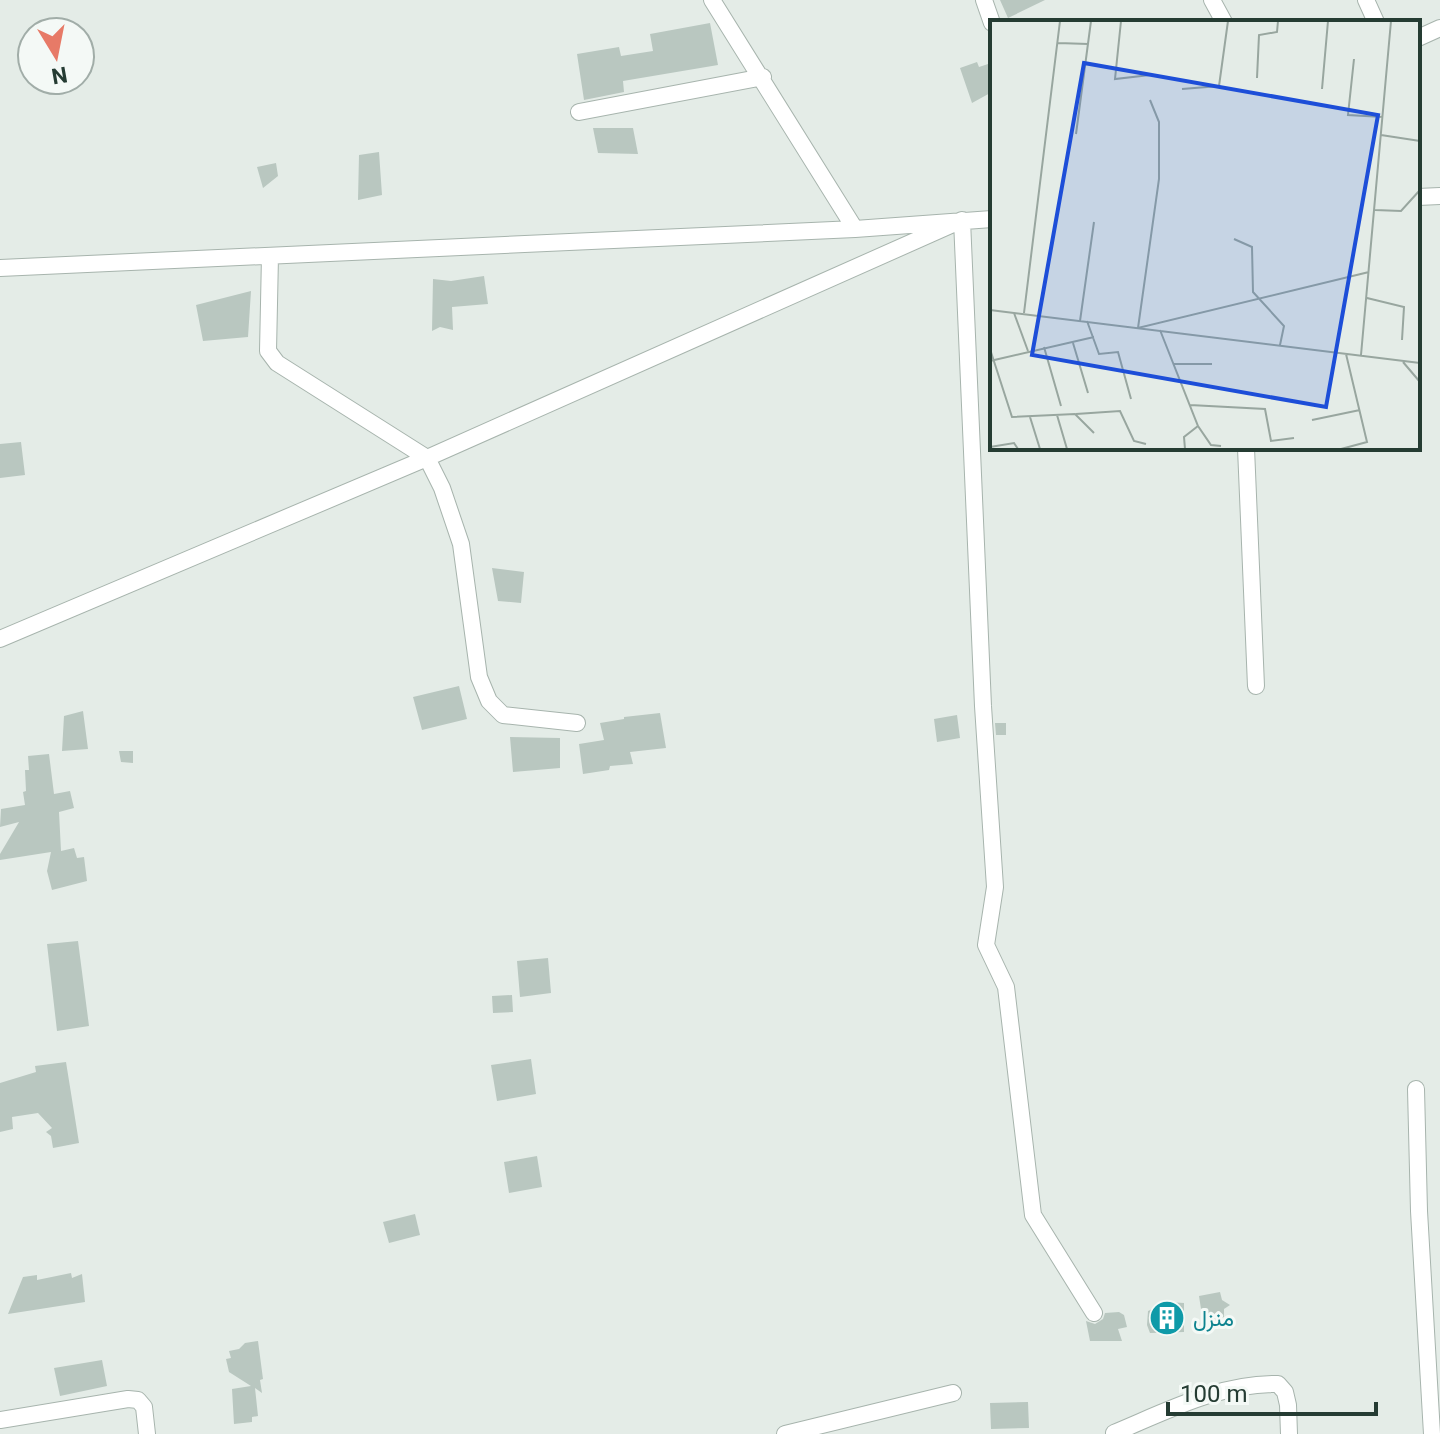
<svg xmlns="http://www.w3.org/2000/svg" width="1440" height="1434" viewBox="0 0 1440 1434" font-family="Roboto,Vazirmatn,sans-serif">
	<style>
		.building { fill: #b9c7c0 }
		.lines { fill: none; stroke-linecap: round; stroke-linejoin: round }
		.minor-casing { stroke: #a7b4ad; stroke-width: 18 }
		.minor { stroke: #fff; stroke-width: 16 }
		.labels { text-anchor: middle; stroke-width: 6; stroke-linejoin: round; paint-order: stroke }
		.culture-label { font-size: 22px; fill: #0d838f; stroke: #f4f9f6; text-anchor: start }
		.inset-road { fill: none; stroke: #98a69f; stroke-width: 2 }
		.view { fill: #1d4ed8; fill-opacity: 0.15; stroke: #1d4ed8; stroke-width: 4 }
		.inset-edge { fill: none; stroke: #253c33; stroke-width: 4 }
	</style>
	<rect width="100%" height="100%" fill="#e4ece7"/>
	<path class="building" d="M1000 0H1045L1008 18Z
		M710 23 718 65 623 81 624 92 584 100 577 54 619 47 621 56 653 51 650 34Z
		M977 62 979 67 988 64 992 69V92L972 103 960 68Z
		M593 128H633L638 154 598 153Z
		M379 152 382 195 358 200 359 155Z
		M276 163 278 176 263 188 257 167Z
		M484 276 488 304 452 307 453 330 440 327 432 331 433 279 451 281Z
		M251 291 248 337 203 341 196 305Z
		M21 442 25 475 0 478V444Z
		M492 568 524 572 521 603 498 601Z
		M459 686 467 719 422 730 413 697Z
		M83 711 88 749 62 751 64 716Z
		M660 713 666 748 630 752 633 764 610 766 609 770 583 774 579 744 604 740 600 723 624 719V717Z
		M957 715 960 738 937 742 934 719Z
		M995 723H1006V735H996Z
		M510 737 560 738V768L513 772Z
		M119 751H133V763L121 762Z
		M49 754 54 794 70 791 74 808 59 812 61 851 74 848 77 858 84 857 87 881 52 890 47 871 51 852 0 860V854L19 822 0 827 1 809 25 805 23 792 26 791 25 770H29L28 756Z
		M78 941 89 1026 57 1031 47 944Z
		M548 958 551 993 520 997 517 961Z
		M512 995 513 1012 493 1013 492 996Z
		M531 1059 536 1094 497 1101 491 1065Z
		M66 1062 79 1143 53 1148 51 1136 46 1132 52 1128 38 1113 12 1117 13 1129 0 1132V1083L36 1072 35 1066Z
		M537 1156 542 1187 509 1193 504 1162Z
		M415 1214 420 1235 389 1243 383 1222Z
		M71 1273 72 1278 82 1274 85 1302 8 1314 23 1277 37 1275V1280Z
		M1220 1292 1222 1300 1230 1305 1224 1309V1317L1217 1320 1215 1325 1204 1328 1199 1296Z
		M1168 1302 1184 1303V1332L1150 1333 1147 1325 1148 1311Z
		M1119 1312 1124 1315 1127 1327 1118 1329 1122 1341H1090L1086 1321 1095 1324 1103 1319 1105 1313Z
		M258 1341 263 1379 260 1380 262 1393 255 1388 258 1416 252 1417V1422L234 1424 232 1389 251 1386 229 1372 226 1359 231 1358 229 1351 239 1349 245 1343Z
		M102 1360 107 1386 60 1396 54 1368Z
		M1028 1402 1029 1428 991 1429 990 1403Z"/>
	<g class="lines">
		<defs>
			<path id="minor" d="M712 0 855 229
				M984 0 992 23
				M1212 0 1224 22
				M1366 0 1376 22
				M1418 38 1440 28
				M579 112 763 77
				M1418 197 1440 196
				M270 256 268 351 277 363 427 458 442 488 461 544 479 677 489 701 503 715 577 723
				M0 268 855 229 992 219
				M1246 448 1256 686
				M0 639 427 458 962 220 983 706 995 887 986 945 1006 987 1033 1215 1094 1313
				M1416 1089 1419 1211 1432 1434
				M0 1420 128 1399 138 1400 144 1407 147 1434
				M1114 1433C1167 1411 1220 1383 1278 1384L1285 1392 1288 1405 1289 1434
				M785 1434 953 1393"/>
		</defs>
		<use href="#minor" class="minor-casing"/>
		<use href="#minor" class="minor"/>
	</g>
	<defs>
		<symbol id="building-disc" viewBox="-11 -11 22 22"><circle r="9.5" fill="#0f9aa8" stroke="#f4f9f6"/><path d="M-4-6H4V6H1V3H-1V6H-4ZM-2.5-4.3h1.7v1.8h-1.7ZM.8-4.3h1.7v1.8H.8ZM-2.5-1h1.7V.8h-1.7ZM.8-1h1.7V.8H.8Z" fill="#fff"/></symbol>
	</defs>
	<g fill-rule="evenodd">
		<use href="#building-disc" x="1147" y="1298" width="40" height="40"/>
	</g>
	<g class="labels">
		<g class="culture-label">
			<text x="1193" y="1326">منزل</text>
		</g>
	</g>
	<g transform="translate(990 20)">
		<rect width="430" height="430" fill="#e4ece7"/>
		<path class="inset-road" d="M131 1 125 59 160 55M68 23 98 24M364 39 358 95 393 97M267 58 269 15 287 12 288 1M192 69 229 66 238 1M332 69 338 1M160 80 169 102V159L148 308 379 252M86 114 101 1M391 115 430 121M385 190 411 191 430 170M244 219 262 227 263 272 294 306 290 325M377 278 414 287 412 320M0 290 430 343M24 293 38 331M34 293 70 1M90 301 104 202M97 301 109 334 128 332 141 379M170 310 208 406 221 425 231 426M83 323 98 373M54 327 71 386M0 329 22 397 85 394 104 413M371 335 401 1M0 341 104 317M413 342 430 362M183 344H222M200 385 275 389 281 421 304 418M86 394 130 391 144 421 156 424M67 395 77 429M40 397 50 429M322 400 370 390M0 427 24 423 28 429M195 429 194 417 208 406M351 429 377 422 356 334"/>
		<path class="view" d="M94 43 388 95 336 387 42 335Z"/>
		<rect width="430" height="430" class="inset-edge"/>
	</g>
	<g transform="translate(56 56) rotate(170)"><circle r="38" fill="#f4f9f6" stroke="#a1ada8" stroke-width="2"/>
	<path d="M0-6L14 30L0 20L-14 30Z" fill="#e77a67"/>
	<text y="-12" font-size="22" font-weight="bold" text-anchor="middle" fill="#253c33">N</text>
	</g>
	<path d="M1168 1402v12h208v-12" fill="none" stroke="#253c33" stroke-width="4"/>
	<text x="1180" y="1402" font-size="24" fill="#253c33" stroke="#f4f9f6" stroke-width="6" paint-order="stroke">100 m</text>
</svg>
